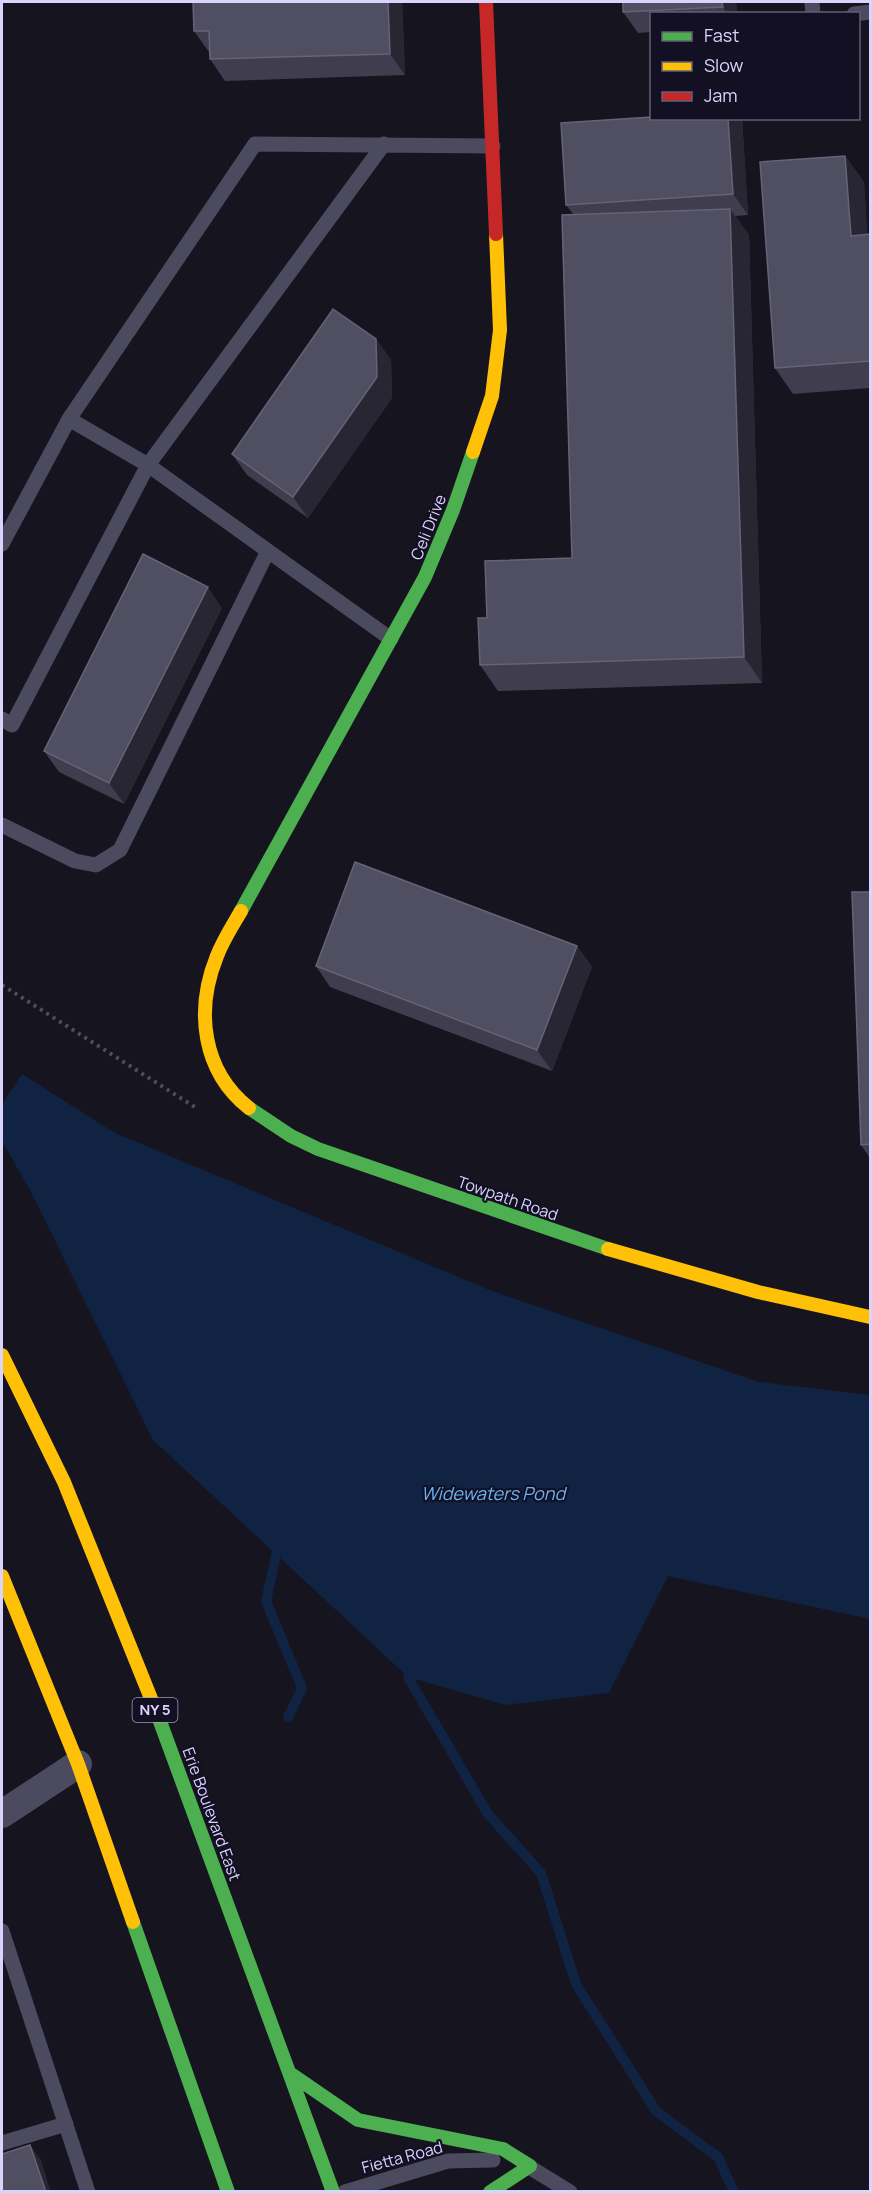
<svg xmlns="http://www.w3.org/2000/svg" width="872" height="2193" viewBox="0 0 872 2193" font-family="Manrope,sans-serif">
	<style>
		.water { fill: #112342 }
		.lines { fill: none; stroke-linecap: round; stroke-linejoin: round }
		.stream { stroke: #112342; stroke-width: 10 }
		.path { stroke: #46505e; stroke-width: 4; stroke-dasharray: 3 4.5; stroke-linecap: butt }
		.lane { stroke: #4b4a5f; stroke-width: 15 }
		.street { stroke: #4b4a5f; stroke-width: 28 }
		.fast { stroke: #4caf50; stroke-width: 14 }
		.slow { stroke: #ffc107; stroke-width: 14 }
		.jam { stroke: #c62828; stroke-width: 14 }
		.wall { fill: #403d4e }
		.shaded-wall { fill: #282633 }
		.building { fill: #504e61; stroke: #666379; stroke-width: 1.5 }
		.labels { text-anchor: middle; stroke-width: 4.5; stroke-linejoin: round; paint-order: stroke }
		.shield { fill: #131023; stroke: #9e99bc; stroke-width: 1.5 }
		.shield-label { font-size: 15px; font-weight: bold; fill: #dad4fd }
		.street-label { font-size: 16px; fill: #dad4fd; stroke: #131023 }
		.water-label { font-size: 18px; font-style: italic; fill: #68b2f7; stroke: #131023 }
	</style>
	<rect width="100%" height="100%" fill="#16141f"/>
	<path class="water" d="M22 1074 115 1133 492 1291 759 1382 870 1395V1619L668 1576 609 1693 506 1705 408 1677 153 1440 32 1194 2 1141V1104Z"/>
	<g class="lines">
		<path class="stream" d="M276 1555 266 1601 302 1688 288 1717
			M408 1677 488 1814 541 1873 576 1984 656 2111 718 2157 734 2192"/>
		<path class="path" d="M2 985 198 1109"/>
		<path class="lane" d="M812 2 813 14
			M854 14 870 12
			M2 544 69 419
			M391 639 148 465 69 419 255 144 493 146
			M2 719 12 725 148 465 384 144
			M2 825 75 861 96 865 120 850 268 551
			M2 1931 88 2192
			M2 2143 66 2124
			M526 2165 570 2192
			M345 2192 448 2161 493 2160"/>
		<path class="street" d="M2 1814 78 1764"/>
		<path class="fast" d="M241 911 425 577 453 510 473 452
			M249 1108 291 1136 318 1149 608 1249
			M158 1716 333 2192
			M133 1922 228 2192
			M291 2074 358 2120 503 2149 530 2166 490 2192"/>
		<path class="slow" d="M473 452 492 396 500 330 496 234
			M241 911C233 925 223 940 217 956 195 1010 202 1071 249 1108
			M608 1249 758 1292 870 1317
			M2 1355 64 1482 158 1716
			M2 1576 78 1764 133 1922"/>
		<path class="jam" d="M486 2 496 234"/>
	</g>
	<path class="wall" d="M193 2H402L405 75 225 81 210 59V52H209L194 31Z
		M623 2H736L737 14H651V32L638 33 623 12Z
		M742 118 748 215 735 216 749 235 762 683 498 691 480 665 487 618 572 558 573 214 566 205Z
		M845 156 864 182 867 234H870V388L793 394 775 368Z
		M376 339 391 360 392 398 308 518 247 475 232 454Z
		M222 608 124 804 59 772 44 751Z
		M870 892V1158L861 1145Z
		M577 946 592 967 552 1071 330 987 316 966Z"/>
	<path class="shaded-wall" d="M388 2H402L405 75 390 54Z
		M722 2H736L737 14H727L723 7Z
		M728 118H742L748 215 733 194Z
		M845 156 864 182 869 262 851 236Z
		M730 209 749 235 762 683 744 657Z
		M376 339 391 360 392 398 308 518 293 497Z
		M208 587 222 608 124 804 109 783Z
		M577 946 592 967 552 1071 537 1050Z
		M30 2145 41 2160 51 2192H46Z"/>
	<path class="building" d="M193 2H388L390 54 210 59 209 31H194Z
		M623 2H722L723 7 623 12Z
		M651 117V118H728L733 194 566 205 561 123Z
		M845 156 851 236 870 234V361L775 368 760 162Z
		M730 209 744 657 480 665 478 618H487L485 561 572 558 562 215Z
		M333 309 376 339 377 377 293 497 232 454Z
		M143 554 208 587 109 783 44 751Z
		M355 862 577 946 537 1050 316 966Z
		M852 892H870V1144L861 1145Z
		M30 2145 46 2192H2V2154Z"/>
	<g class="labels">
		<rect class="shield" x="132.5" y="1698" width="45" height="24" rx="4.5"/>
		<g class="shield-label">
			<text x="155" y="1715">NY 5</text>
		</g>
		<g class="street-label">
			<text transform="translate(428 527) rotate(-68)" y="6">Celi Drive</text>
			<text transform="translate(508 1198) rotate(19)" y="6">Towpath Road</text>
			<text transform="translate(212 1814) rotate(70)" y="6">Erie Boulevard East</text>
			<text transform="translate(402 2157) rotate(-15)" y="6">Fietta Road</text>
		</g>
		<g class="water-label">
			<text x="493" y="1500">Widewaters Pond</text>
		</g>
	</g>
	<rect width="872" height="2193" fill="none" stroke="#dad4fd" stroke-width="6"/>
	<rect x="650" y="12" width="210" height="108" fill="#131023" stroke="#635e7a" stroke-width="1.5"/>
	<rect x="662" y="32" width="30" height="9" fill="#4caf50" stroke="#635e7a" stroke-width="1.5"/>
	<text x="704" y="42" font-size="18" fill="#dad4fd">Fast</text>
	<rect x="662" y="62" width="30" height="9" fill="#ffc107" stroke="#635e7a" stroke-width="1.5"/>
	<text x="704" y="72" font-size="18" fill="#dad4fd">Slow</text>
	<rect x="662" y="92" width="30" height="9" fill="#c62828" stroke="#635e7a" stroke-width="1.5"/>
	<text x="704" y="102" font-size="18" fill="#dad4fd">Jam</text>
</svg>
